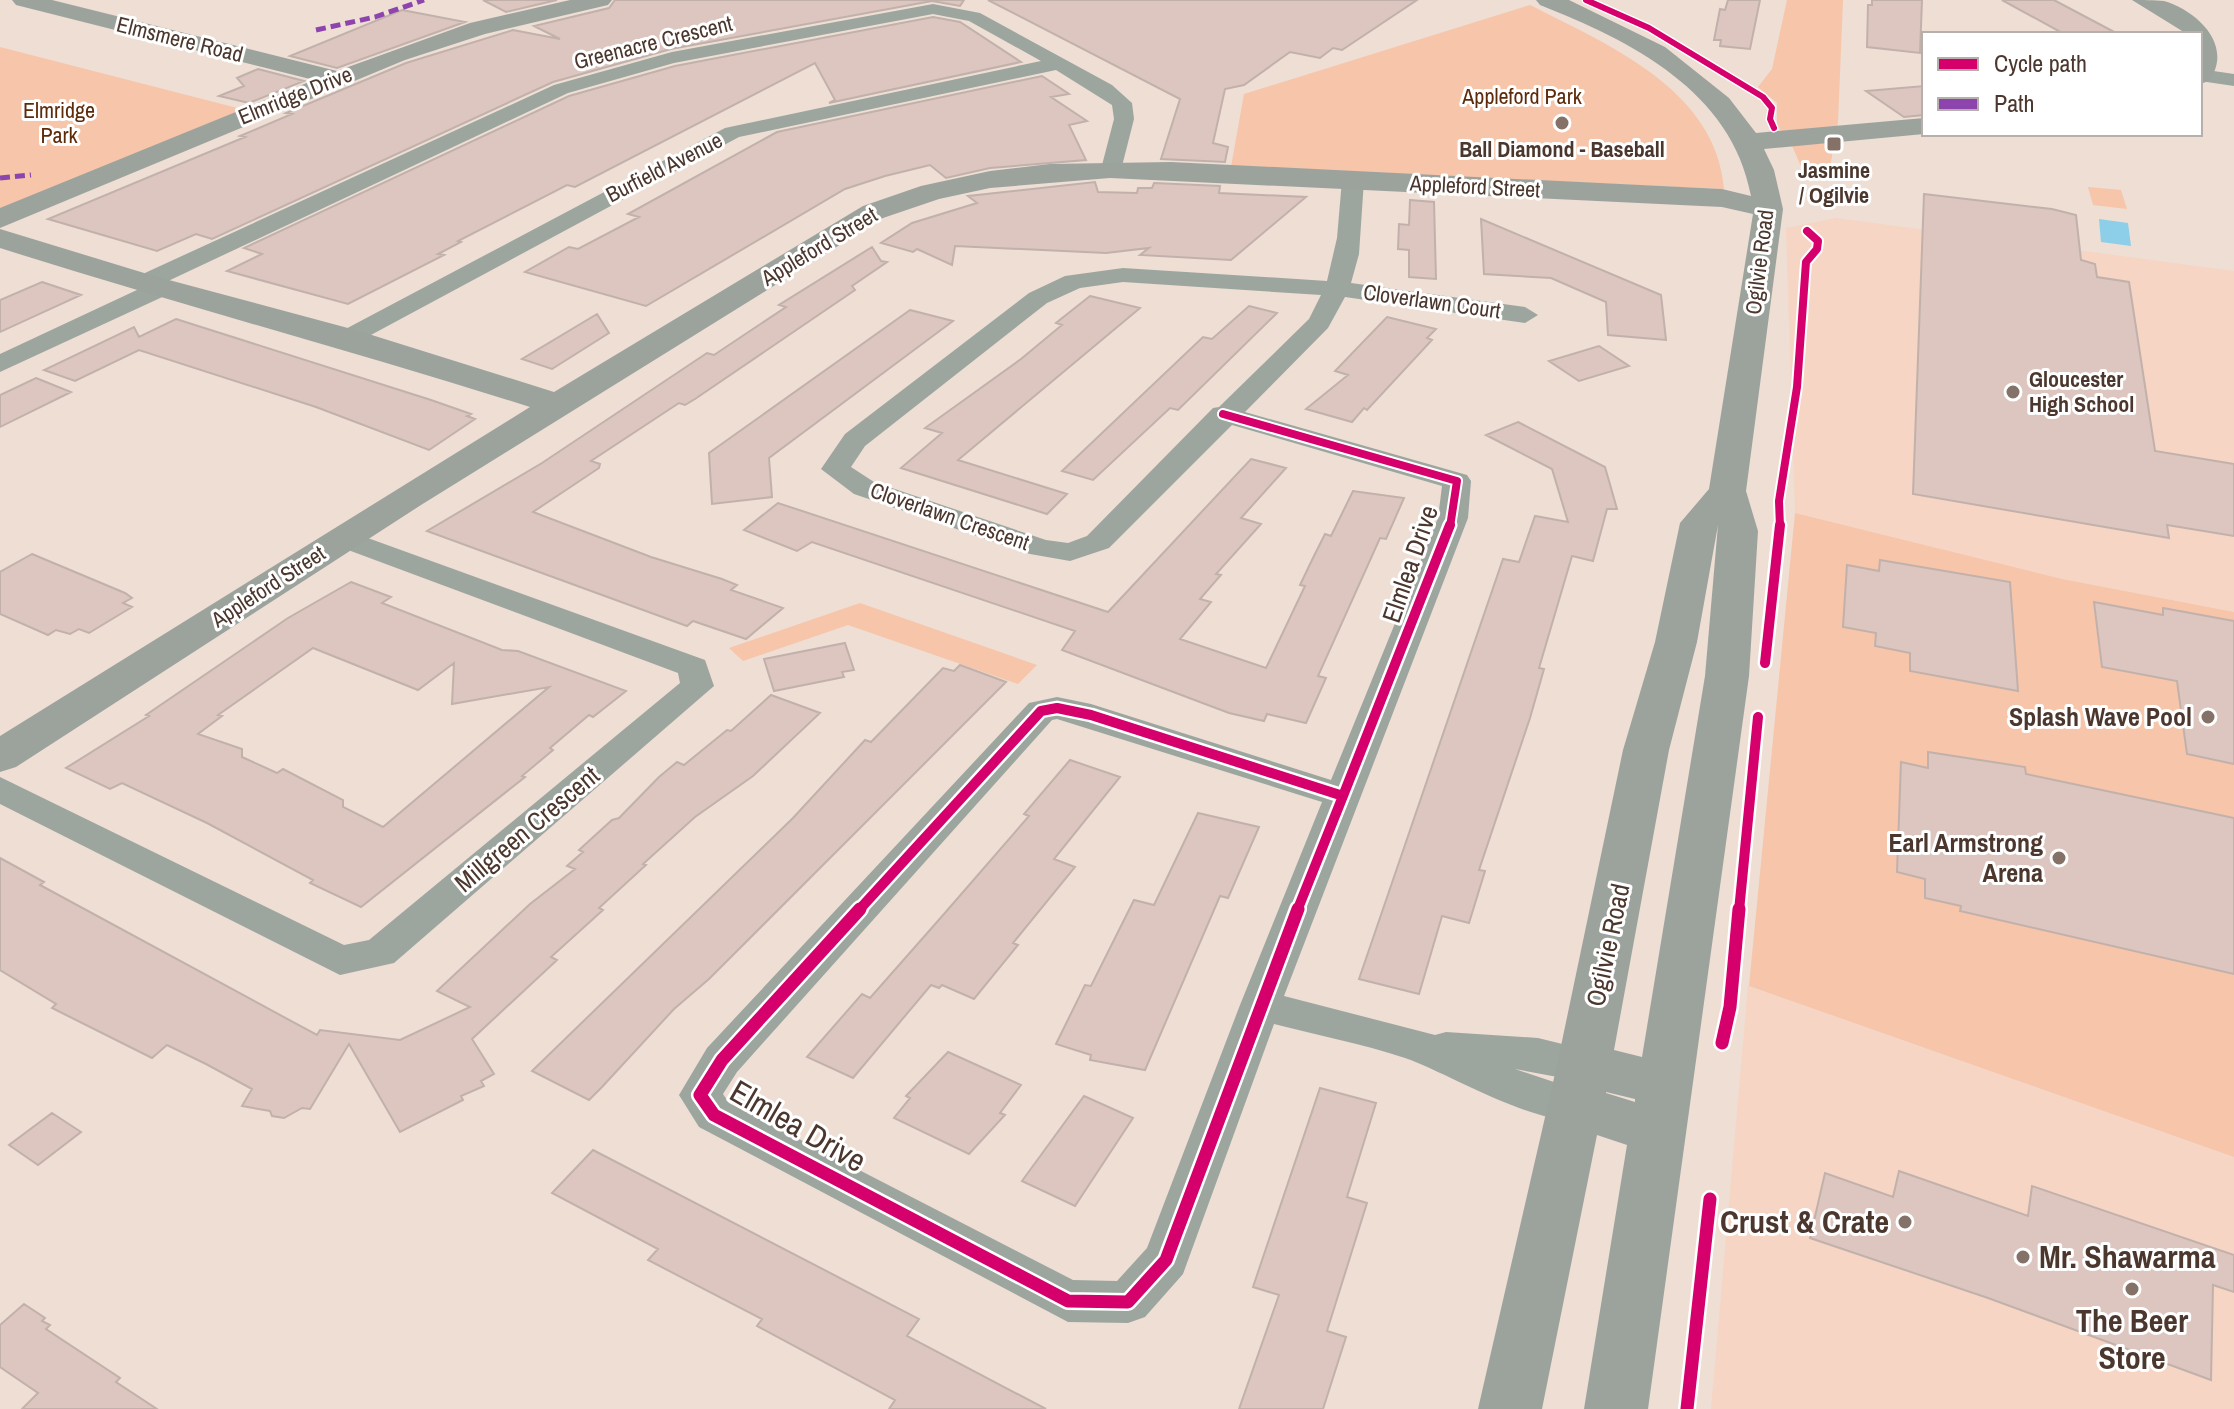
<svg xmlns="http://www.w3.org/2000/svg" width="2234" height="1409" viewBox="0 0 2234 1409" font-family="'Archivo Narrow',sans-serif">
	<style>
		.built { fill: #f6d5c4 }
		.green { fill: #f6c5aa }
		.water { fill: #8dcee9 }
		.building { fill: #dcc6bf; stroke: #c2b1ab; stroke-width: 2; fill-rule: evenodd }
		.lines { fill: none; stroke-linecap: round; stroke-linejoin: round }
		.street { fill: #9ca69f; fill-rule: evenodd }
		.secondary { fill: #9ca39d; fill-rule: evenodd }
		.quiet { stroke: #8e44ad; stroke-width: 5; stroke-dasharray: 10 5; stroke-linecap: butt }
		.cycleway-far3-casing { stroke: #fff; stroke-width: 9 }
		.cycleway-far2-casing { stroke: #fff; stroke-width: 12 }
		.cycleway-far1-casing { stroke: #fff; stroke-width: 15 }
		.cycleway-casing { stroke: #fff; stroke-width: 18 }
		.cycleway-far3 { stroke: #d6006c; stroke-width: 6 }
		.cycleway-far2 { stroke: #d6006c; stroke-width: 8 }
		.cycleway-far1 { stroke: #d6006c; stroke-width: 10 }
		.cycleway { stroke: #d6006c; stroke-width: 13 }
		.poi-dot { fill: #847167; stroke: #fff; stroke-width: 3 }
		.labels { text-anchor: middle; stroke-width: 6; stroke-linejoin: round; paint-order: stroke }
		.far-street-label { font-size: 22px; fill: #4b372d; stroke: #fff }
		.far-park-label { font-size: 22px; fill: #5d2b0a; stroke: #fff }
		.far-poi-label { font-size: 22px; font-weight: bold; fill: #4b372d; stroke: #fff }
		.street-label { font-size: 26px; fill: #4b372d; stroke: #fff }
		.poi-label { font-size: 26px; font-weight: bold; fill: #4b372d; stroke: #fff; text-anchor: end }
		.near-street-label { font-size: 32px; fill: #4b372d; stroke: #fff }
		.near-poi-label { font-size: 32px; font-weight: bold; fill: #4b372d; stroke: #fff; text-anchor: end }
	</style>
	<rect width="100%" height="100%" fill="#eeded4"/>
	<path class="built" d="M1836 218 2234 271V612L2062 579 1795 513 1786 228Z
		M1748 986 2234 1157V1409H1711Z"/>
	<path class="green" d="M1787 0H1843L1838 122 1828 179 1806 178 1793 148 1777 125V103L1758 87 1772 69Z
		M1530 5C1608 45 1716 89 1724 189L1231 167 1244 94Z
		M0 47 245 110 0 210Z
		M2088 187 2121 190 2127 209 2093 205Z
		M1795 513 2062 579 2234 612V1157L1749 986Z
		M860 603 1037 665 1018 684 848 625 743 661 729 648Z"/>
	<path class="water" d="M2099 219 2128 223 2131 246 2101 242Z"/>
	<path class="building" d="M483 0H557L506 12Z
		M615 0H964L960 6 932 1 671 49 553 82 212 239 196 234 157 251 48 219 245 137 240 136 292 114 286 113 406 63 513 30 560 39 534 26 609 8Z
		M988 0H1417L1342 50 1333 48 1320 58 1290 52 1244 85 1225 89 1213 143 1228 147 1225 162 1161 159 1180 99Z
		M1728 0H1760L1750 49 1720 46 1721 40H1714L1720 9 1725 10Z
		M1872 0H1922L1920 53 1867 47 1868 5H1872Z
		M2002 0H2054L2118 34H2064Z
		M402 10 465 22 337 68 290 56Z
		M933 17 960 22 1021 62 829 103 835 100 815 63 575 187 567 185 458 241 461 242 438 254 444 255 348 304 227 271 262 254 244 248 569 96 675 66Z
		M258 69 304 81 249 103 219 96 244 86 237 78Z
		M1042 76 1069 94 1051 97 1087 121 1069 125 1086 160 990 168 946 178 930 165 885 176 845 189 646 306 525 272 569 247 578 249 639 217 628 214 777 132Z
		M1924 86V115L1904 117 1866 91Z
		M1095 182 1098 192 1137 193 1138 188H1152L1154 183 1220 186 1219 193 1306 197 1231 260 1140 255 1149 248 1106 253 955 246 952 265 917 249 913 252 881 243 912 223 977 203 968 196Z
		M1924 194 2052 209 2076 215 2081 260 2095 264 2097 277 2129 282 2155 451 2234 464V536L2167 525 2169 538 1913 494Z
		M1410 200 1434 202 1436 279 1409 277V250L1398 249 1399 224 1409 225Z
		M1481 219 1661 295 1666 340 1608 335 1606 302 1551 278 1484 274Z
		M872 247 881 261 887 262 852 286 855 290 695 399 685 405 679 403 591 461 600 464 599 468 533 512 651 557 722 579 737 585 731 590 783 608 746 639 693 621 687 626 427 531 542 463 707 353 714 355 786 307 779 305Z
		M42 282 81 295 0 332V300Z
		M1090 296 1140 308 958 460 1067 494 1047 514 901 468 942 433 925 428 1021 359 1062 325 1056 323Z
		M1249 306 1277 313 1178 410 1170 408 1093 480 1062 471 1203 337 1212 339Z
		M910 310 953 321 769 458 772 497 712 504 709 453Z
		M597 314 609 333 552 369 522 359Z
		M1387 317 1436 329 1427 338 1432 340 1367 410 1364 408 1352 422 1306 409 1348 375 1335 371Z
		M176 319 431 400 471 414 467 416 475 419 429 450 316 407 139 350 75 381 44 370 134 327 139 337Z
		M1599 346 1629 366 1579 381 1549 361Z
		M36 378 71 392 0 427V395Z
		M1518 422 1605 467 1617 509H1607L1593 561 1572 556 1539 668 1544 669 1530 718 1479 870 1485 871 1469 923 1442 916 1419 994 1359 979 1503 559 1519 562 1535 516 1568 522 1552 469 1486 435Z
		M1251 459 1286 468 1241 518 1261 524 1216 574 1221 575 1200 599 1211 602 1180 639 1266 668 1305 586 1300 585 1312 560 1325 534 1331 536 1353 491 1404 498 1386 539 1380 538 1318 676 1326 678 1306 723 1267 714 1264 721 1229 713 1062 650 1075 631 812 542 797 551 744 530 778 503 1108 612Z
		M32 554 125 593 132 598 123 603 132 607 89 633 79 629 70 634 56 630 48 635 0 614V572Z
		M1880 560 2010 582 2018 691 1910 671V653L1875 646 1876 633 1843 627 1847 565 1879 571Z
		M351 582 391 597 382 603 502 650 518 651 626 691 593 717 589 715 550 748 553 750 522 776 525 777 361 907 310 883 313 880 207 823 122 783 110 789 66 768 149 716 146 715 288 618ZM313 648 418 690 454 663 452 704 549 687 383 827 343 807V800L283 769 277 773 242 757V749L198 734 222 716 218 715Z
		M2094 602 2163 615V608L2234 621V764L2187 754 2177 681 2102 667Z
		M845 643 854 670 842 672 844 677 774 691 764 659Z
		M960 665 1006 682 709 979 674 1009 602 1087 589 1100 532 1071 793 818 865 740 871 742 943 668 954 671Z
		M771 695 820 713 753 776 695 817 643 864 646 865 599 908 603 910 551 957 557 960 472 1039 494 1074 481 1081 484 1086 461 1096 463 1100 400 1132 349 1044 310 1109 302 1108 284 1118 272 1116 270 1111 242 1106 252 1089 206 1064 167 1045 152 1058 52 1008 56 1004 0 970V858L44 882 40 885 317 1035 320 1030 400 1040 470 1007 437 991 530 904 575 869 567 866 583 852 579 850 612 820 619 818 659 777 677 762 684 765 727 730 731 731Z
		M1928 752 2025 767 2026 774 2234 818V974L1960 911 1961 906 1925 898V879L1897 872 1901 762 1928 768Z
		M1070 760 1120 777 1054 859 1075 867 1013 943 1018 945 974 999 942 985 939 988 931 985 853 1078 807 1057 862 994 870 998 944 914 1029 816 1024 814Z
		M1198 813 1259 827 1228 898 1220 896 1145 1070 1090 1060 1091 1055 1056 1044 1085 985 1091 986 1134 900 1154 905Z
		M948 1052 1021 1085 1000 1113 1005 1115 969 1154 894 1118 910 1098 906 1096Z
		M1320 1088 1376 1103 1347 1197 1367 1203 1327 1331 1346 1337 1323 1409H1239L1279 1295 1253 1287Z
		M1084 1096 1133 1118 1075 1206 1022 1181Z
		M52 1113 81 1132 38 1165 9 1145Z
		M593 1150 919 1319 907 1336 1046 1409H889L895 1400 757 1326 762 1319 648 1260 658 1249 552 1193Z
		M1899 1171 2028 1216 2032 1186 2234 1255V1292L2213 1285 2211 1380 1988 1298 1810 1238 1825 1173 1893 1197Z
		M24 1304 45 1318 42 1321 50 1325 46 1329 120 1378 116 1382 157 1409H22L38 1393 0 1367V1325Z"/>
	<g class="lines">
		<path class="street" d="M933 4 980 13 1112 85 1132 103 1134 119 1120 174 1112 176 1101 169 1114 119 1112 105 1056 70 739 137 356 343 347 346 334 338 338 333 725 128 1041 61 969 21 933 14 674 63 568 93 166 282 174 288 171 293 0 372V354L139 289 131 283 134 278 554 85 672 52Z
			M2200 69 2234 74V86L2200 81Z
			M1353 173 1364 180 1359 254 1351 283 1525 307 1538 315 1525 323 1345 297 1328 328 1245 412 1467 475 1471 481 1468 518 1284 996 1435 1035 1446 1032 1538 1038 1599 1053 1605 1065 1599 1077 1584 1082 1515 1069 1590 1094 1597 1106 1590 1118C1546 1133 1451 1074 1405 1058 1363 1044 1317 1035 1274 1024L1183 1274 1145 1317 1128 1323 1068 1322 699 1127 679 1095 707 1048 1029 703 1057 697 1091 704 1331 780 1438 518 1442 486 1232 425 1109 548 1070 561 1030 554 854 494 821 469 845 434 1029 293 1065 276 1123 268 1327 281 1337 238 1342 180ZM1123 282 1321 295 1309 319 1219 407 1213 408 1087 536 1068 543 1046 540 874 482 851 467 865 446 1047 303 1080 288ZM1057 719 1322 802 1240 1005 1147 1248 1117 1281 1073 1280 729 1103 723 1094 737 1072 1052 720Z
			M343 529 705 660 714 686 394 963 340 975 0 804V777L344 945 369 940 680 683 678 673 332 544 328 538 332 532Z"/>
		<path class="secondary" d="M12 0H52L337 71 470 23 570 0H612L608 5 485 34 405 60 0 228V208L314 80 16 5Z
			M1536 0H1569L1665 47 1729 98 1756 133 1924 118V134L1764 149 1774 170 1783 209 1746 491 1758 531 1749 676 1648 1409H1584L1627 1145 1597 1135 1542 1409H1478L1557 1065 1623 750 1655 642 1680 523 1709 489 1753 214 1722 207 1110 178 990 188 939 199 883 218 421 505 16 767 0 772V736L530 407C354 351 176 304 0 248V229L154 276 359 331 554 392 863 206 921 186 990 171 1050 164 1171 162 1722 189 1751 196C1732 91 1631 41 1540 5ZM1718 525 1705 676 1642 1057 1614 1050 1669 750 1697 642ZM1606 1092 1635 1099V1102L1606 1093Z
			M2132 0C2142 0 2155 0 2164 1 2198 11 2234 46 2209 81L2200 84V34H2187Z"/>
		<path class="quiet" d="M316 30 375 17 424 0
			M0 178 31 175"/>
		<defs>
			<path id="cycleway-far3" d="M1586 0 1649 28 1763 97 1772 108 1770 119 1774 128"/>
			<path id="cycleway-far2" d="M1223 414 1457 481 1450 527
				M1780 527 1779 501 1797 387 1806 262 1817 249 1818 241 1807 231"/>
			<path id="cycleway-far1" d="M1765 663 1780 525
				M1343 796 1450 525
				M858 911 1041 711 1057 708 1091 715 1343 796
				M1297 911 1343 796
				M1739 911 1758 717"/>
			<path id="cycleway" d="M860 909 722 1060 700 1095 714 1115 1068 1301 1128 1302 1166 1260 1298 909
				M1722 1043 1730 1007 1739 909
				M1687 1409 1710 1199"/>
		</defs>
		<use href="#cycleway-far3" class="cycleway-far3-casing"/>
		<use href="#cycleway-far2" class="cycleway-far2-casing"/>
		<use href="#cycleway-far1" class="cycleway-far1-casing"/>
		<use href="#cycleway" class="cycleway-casing"/>
		<use href="#cycleway-far3" class="cycleway-far3"/>
		<use href="#cycleway-far2" class="cycleway-far2"/>
		<use href="#cycleway-far1" class="cycleway-far1"/>
		<use href="#cycleway" class="cycleway"/>
	</g>
	<g class="poi-dot">
		<circle cx="1562" cy="123" r="8"/>
		<rect x="1826" y="136" width="16" height="16" rx="4"/>
		<circle cx="2013" cy="392" r="8"/>
		<circle cx="2208" cy="717" r="8"/>
		<circle cx="2059" cy="858" r="8"/>
		<circle cx="1905" cy="1222" r="8"/>
		<circle cx="2023" cy="1257" r="8"/>
		<circle cx="2132" cy="1289" r="8"/>
	</g>
	<g class="labels">
		<g class="far-street-label">
			<text transform="translate(180 39) rotate(14)" y="8">Elmsmere Road</text>
			<text transform="translate(653 42) rotate(-14)" y="8">Greenacre Crescent</text>
			<text transform="translate(295 95) rotate(-22)" y="8">Elmridge Drive</text>
			<text transform="translate(664 167) rotate(-27)" y="8">Burfield Avenue</text>
			<text transform="translate(1475 186) rotate(3)" y="8">Appleford Street</text>
			<text transform="translate(819 246) rotate(-31)" y="8">Appleford Street</text>
			<text transform="translate(1759 262) rotate(-83)" y="8">Ogilvie Road</text>
			<text transform="translate(1432 301) rotate(8)" y="8">Cloverlawn Court</text>
			<text transform="translate(950 516) rotate(19)" y="8">Cloverlawn Crescent</text>
			<text transform="translate(268 586) rotate(-33)" y="8">Appleford Street</text>
		</g>
		<g class="far-park-label">
			<text x="1522" y="104">Appleford Park</text>
			<text x="59" y="118">Elmridge<tspan x="59" dy="25">Park</tspan></text>
		</g>
		<g class="far-poi-label">
			<text x="1562" y="157">Ball Diamond - Baseball</text>
			<text x="1834" y="178">Jasmine<tspan x="1834" dy="25">/ Ogilvie</tspan></text>
			<text x="2029" y="387" text-anchor="start">Gloucester<tspan x="2029" dy="25">High School</tspan></text>
		</g>
		<g class="street-label">
			<text transform="translate(1410 564) rotate(-71)" y="9">Elmlea Drive</text>
			<text transform="translate(527 829) rotate(-40)" y="9">Millgreen Crescent</text>
			<text transform="translate(1608 945) rotate(-78)" y="9">Ogilvie Road</text>
		</g>
		<g class="poi-label">
			<text x="2192" y="726">Splash Wave Pool</text>
			<text x="2043" y="852">Earl Armstrong<tspan x="2043" dy="30">Arena</tspan></text>
		</g>
		<g class="near-street-label">
			<text transform="translate(798 1126) rotate(30)" y="11">Elmlea Drive</text>
		</g>
		<g class="near-poi-label">
			<text x="1889" y="1233">Crust &amp; Crate</text>
			<text x="2039" y="1268" text-anchor="start">Mr. Shawarma</text>
			<text x="2132" y="1332" text-anchor="middle">The Beer<tspan x="2132" dy="37">Store</tspan></text>
		</g>
	</g>
	<rect x="1922" y="32" width="280" height="104" fill="#ffffff" stroke="#b7afab" stroke-width="2"/>
	<rect x="1938" y="58" width="40" height="12" fill="#d6006c" stroke="#b7afab" stroke-width="2"/>
	<text x="1994" y="72" font-size="24" fill="#4b372d">Cycle path</text>
	<rect x="1938" y="98" width="40" height="12" fill="#8e44ad" stroke="#b7afab" stroke-width="2"/>
	<text x="1994" y="112" font-size="24" fill="#4b372d">Path</text>
</svg>
